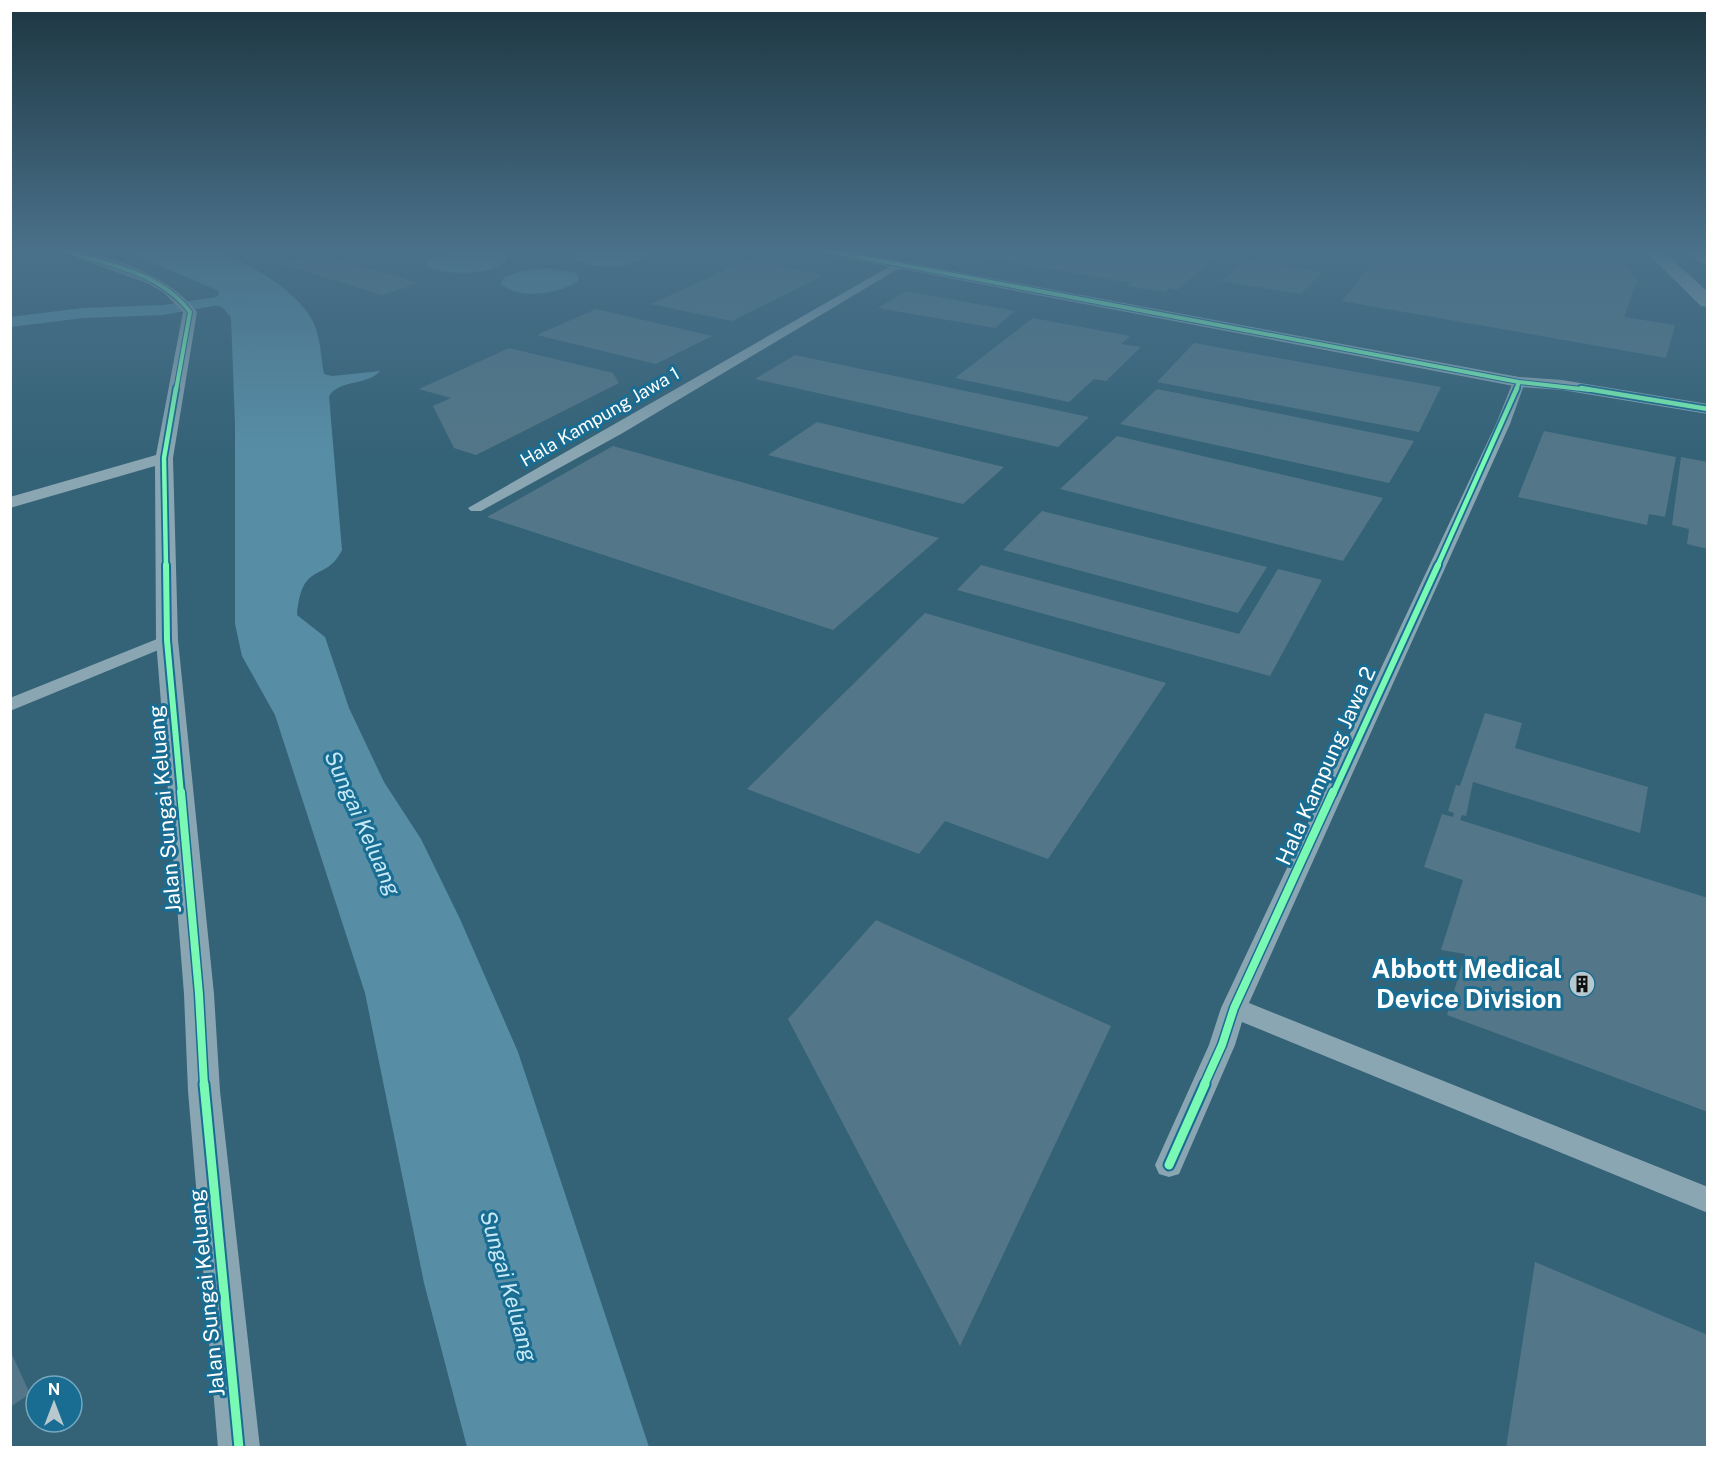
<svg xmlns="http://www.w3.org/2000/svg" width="1718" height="1458" viewBox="0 0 1718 1458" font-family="'Public Sans',sans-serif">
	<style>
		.water { fill: #578ea6 }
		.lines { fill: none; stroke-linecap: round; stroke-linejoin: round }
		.canal { fill: #578ea6; fill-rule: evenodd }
		.building { fill: #537788 }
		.minor { fill: #8aa6b2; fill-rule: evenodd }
		.tertiary { fill: #8aa6b2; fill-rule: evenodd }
		.trunk { fill: #89a5b2; fill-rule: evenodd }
		.cycleway-far4-casing { stroke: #196d92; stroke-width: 6 }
		.cycleway-far3-casing { stroke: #196d92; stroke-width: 8 }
		.cycleway-far2-casing { stroke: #196d92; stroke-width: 10 }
		.cycleway-far1-casing { stroke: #196d92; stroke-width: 11 }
		.cycleway-casing { stroke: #196d92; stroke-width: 13 }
		.cycleway-far4 { stroke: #7af9b4; stroke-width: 4 }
		.cycleway-far3 { stroke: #7af9b4; stroke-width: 4.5 }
		.cycleway-far2 { stroke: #7af9b4; stroke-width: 6 }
		.cycleway-far1 { stroke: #7af9b4; stroke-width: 8 }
		.cycleway { stroke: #7af9b4; stroke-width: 9 }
		.labels { text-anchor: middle; stroke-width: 6; stroke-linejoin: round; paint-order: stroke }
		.far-street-label { font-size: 18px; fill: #fff; stroke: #196d92 }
		.street-label { font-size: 21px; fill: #fff; stroke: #196d92 }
		.water-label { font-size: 22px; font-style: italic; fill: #c8eaf8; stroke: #196d92 }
		.near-poi-label { font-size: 26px; font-weight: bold; fill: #fff; stroke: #196d92; text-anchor: end }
	</style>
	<rect width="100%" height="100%" fill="#346277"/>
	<path class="water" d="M125 251C148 251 192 246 213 251 246 260 305 294 316 329 321 343 321 360 324 374L332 376 380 371C367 386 340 379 329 396L342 550C325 584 302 559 297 615L325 637 349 708 384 782 421 839 460 919 518 1052 649 1447H467L424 1283 365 993 275 715 242 656 235 624V424L231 317 222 307 205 303 218 296 219 291Z
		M453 251H496L507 257C501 277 443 275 427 267L429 259Z
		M579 251H649V254C633 270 594 270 576 259L574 256Z
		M545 268 576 273 579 277 578 281C560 294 519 300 501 284L504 277 521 271Z"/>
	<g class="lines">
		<path class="canal" d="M242 293 247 294 249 297 247 300 163 315 83 318 10 327V317L83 308 163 305Z"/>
	</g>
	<path class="building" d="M948 251H1222L1177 290 1169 288 1165 292 1128 286 1131 283Z
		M1383 251H1570L1619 258 1637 281 1624 317 1675 325 1666 358 1342 301Z
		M318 254 418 283 382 295 282 264Z
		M747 260 824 275 732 321 651 304Z
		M1246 260 1322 272 1301 294 1222 281Z
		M906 291 1015 311 995 328 878 308Z
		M596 309 712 336 656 364 537 335Z
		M1033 318 1130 336 1121 344 1141 347 1106 381 1094 379 1069 402 955 378Z
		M1194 343 1441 387 1419 432 1157 382Z
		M509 348 613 373 619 383 476 455 454 448 433 406 451 398 419 389Z
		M795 355 1089 417 1058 447 755 379Z
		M1157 389 1414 441 1389 483 1120 424Z
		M817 422 1004 467 963 504 768 455Z
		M1544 431 1676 457 1665 517 1649 514 1647 525 1518 497Z
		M1117 436 1383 498 1343 561 1060 489Z
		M613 446 939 538 833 630 487 517Z
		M1681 457 1708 462V549L1687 544 1689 529 1672 525Z
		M1042 511 1267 567 1238 613 1003 550Z
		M981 565 1239 634 1278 569 1322 580 1270 676 957 590Z
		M925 613 1166 683 1048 859 945 821 919 854 747 789Z
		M1485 713 1522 723 1515 748 1648 787 1640 833 1473 782 1466 816 1462 815 1460 820 1708 898V1112L1447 1015 1465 954 1441 950 1463 880 1424 867 1442 814 1453 817 1454 813 1448 811 1456 785 1460 786Z
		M876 920 1111 1026 960 1346 788 1019Z
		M1535 1262 1708 1335V1448H1506Z
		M10 1350 30 1394 10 1407Z"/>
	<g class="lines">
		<path class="minor" d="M894 264 903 266 621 434 481 511H471L468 508Z
			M1519 378 1525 382 1510 424 1249 1003 1708 1187V1213L1242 1022 1235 1045 1179 1174 1169 1177 1159 1174 1155 1165 1209 1045 1221 1008 1496 424 1513 382Z
			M167 635 176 640 173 644 10 711V698Z"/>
		<path class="tertiary" d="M58 251C101 249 171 276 197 312L173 458 178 640 214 994 220 1091 260 1448H218L188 1091 184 994 156 640 155 466 10 508V497L156 455 183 312 163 292 147 283Z
			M822 251H846L1519 377 1562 380 1708 404V414L1562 390 1519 387 828 255Z"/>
		<path class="trunk" d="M1645 251H1663L1708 292V307L1701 306Z
			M1685 251H1703L1708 254V267Z"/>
		<defs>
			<path id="cycleway-far4" d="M64 251C108 264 161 273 190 312L176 390
				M828 251 1519 382 1590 390
				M1516 390 1519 382"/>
			<path id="cycleway-far3" d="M1581 388 1708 409
				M166 567 164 458 176 388
				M1437 567 1517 388"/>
			<path id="cycleway-far2" d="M166 565 167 640 181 794
				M1333 794 1438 565"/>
			<path id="cycleway-far1" d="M181 792 199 994 204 1085
				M1204 1085 1222 1045 1234 1008 1333 792"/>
			<path id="cycleway" d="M204 1084 239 1448
				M1169 1165 1205 1084"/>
		</defs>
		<use href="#cycleway-far4" class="cycleway-far4-casing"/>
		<use href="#cycleway-far3" class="cycleway-far3-casing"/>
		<use href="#cycleway-far2" class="cycleway-far2-casing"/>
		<use href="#cycleway-far1" class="cycleway-far1-casing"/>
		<use href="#cycleway" class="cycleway-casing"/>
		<use href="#cycleway-far4" class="cycleway-far4"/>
		<use href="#cycleway-far3" class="cycleway-far3"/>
		<use href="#cycleway-far2" class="cycleway-far2"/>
		<use href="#cycleway-far1" class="cycleway-far1"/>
		<use href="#cycleway" class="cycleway"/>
	</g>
	<linearGradient id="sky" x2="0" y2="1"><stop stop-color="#1d3641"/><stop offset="0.55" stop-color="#4a718a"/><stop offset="1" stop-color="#4a718a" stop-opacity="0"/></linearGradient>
	<rect width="1718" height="455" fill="url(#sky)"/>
	<defs>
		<symbol id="building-disc" viewBox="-11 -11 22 22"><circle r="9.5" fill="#b8c8cf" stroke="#196d92"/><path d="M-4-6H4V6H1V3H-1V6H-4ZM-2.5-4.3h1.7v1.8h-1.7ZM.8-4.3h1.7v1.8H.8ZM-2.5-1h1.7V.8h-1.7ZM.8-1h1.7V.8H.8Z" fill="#111"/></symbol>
	</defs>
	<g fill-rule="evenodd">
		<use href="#building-disc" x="1567" y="969" width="30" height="30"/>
	</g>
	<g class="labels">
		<g class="far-street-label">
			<text transform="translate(600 417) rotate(-30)" y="6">Hala Kampung Jawa 1</text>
		</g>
		<g class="street-label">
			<text transform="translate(1326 766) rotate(-66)" y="7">Hala Kampung Jawa 2</text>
			<text transform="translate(165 809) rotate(-95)" y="7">Jalan Sungai Keluang</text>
			<text transform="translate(207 1293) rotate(-96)" y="7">Jalan Sungai Keluang</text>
		</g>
		<g class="water-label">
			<text transform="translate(363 823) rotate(66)" y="8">Sungai Keluang</text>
			<text transform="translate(509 1286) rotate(74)" y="8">Sungai Keluang</text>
		</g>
		<g class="near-poi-label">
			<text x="1562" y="978">Abbott Medical<tspan x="1562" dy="30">Device Division</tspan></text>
		</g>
	</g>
	<rect width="1718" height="1458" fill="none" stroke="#ffffff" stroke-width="24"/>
	<g transform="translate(54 1404)"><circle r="28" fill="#196d92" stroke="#75a7be" stroke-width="1.5"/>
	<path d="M0-4.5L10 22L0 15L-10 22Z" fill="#b8c8cf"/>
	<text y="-9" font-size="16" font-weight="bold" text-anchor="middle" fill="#ffffff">N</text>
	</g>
</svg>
